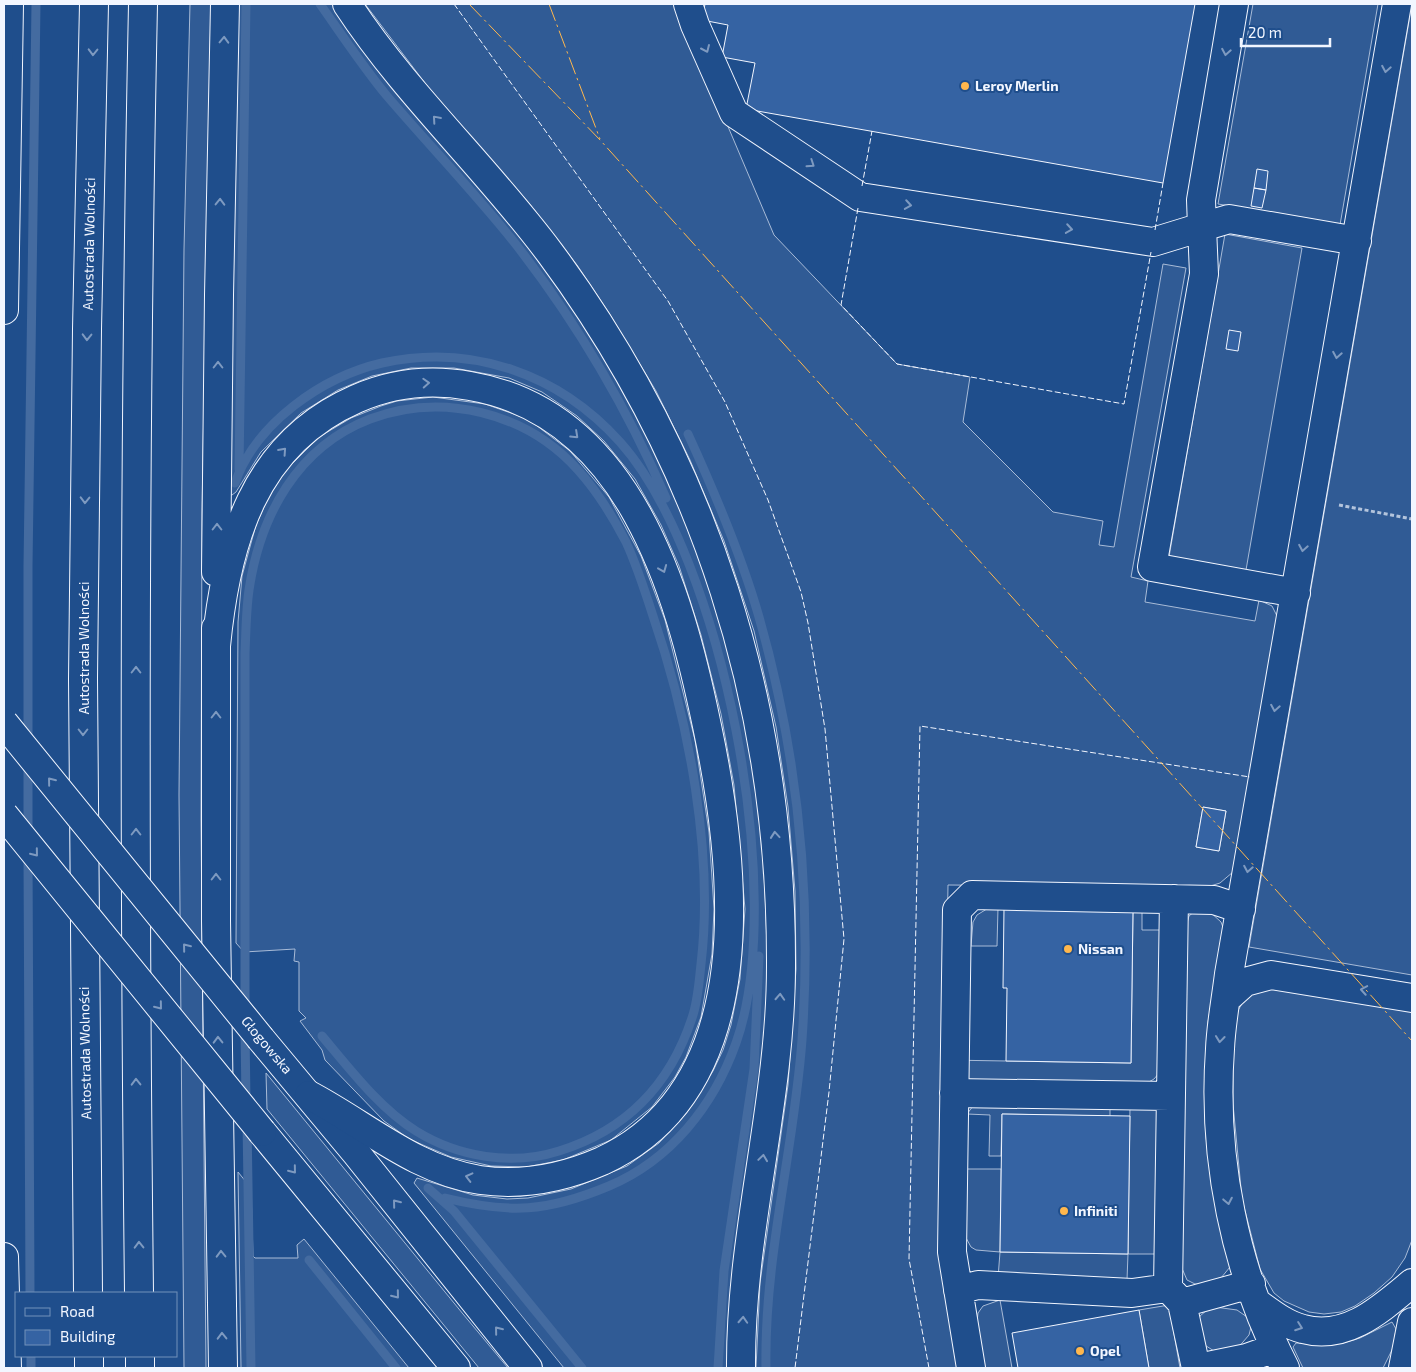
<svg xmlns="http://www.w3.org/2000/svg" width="1416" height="1372" viewBox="0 0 1416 1372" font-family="'Exo 2',sans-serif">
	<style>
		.built { fill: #305b95; stroke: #a8bbd7; fill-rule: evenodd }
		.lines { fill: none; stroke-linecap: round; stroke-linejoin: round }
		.stream { stroke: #446ba0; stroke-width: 9 }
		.building { fill: #3563a3; stroke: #f2f6ff }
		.minor-casing { stroke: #f2f6ff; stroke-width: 30 }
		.major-casing { stroke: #f2f6ff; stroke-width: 30 }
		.highway-casing { stroke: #f2f6ff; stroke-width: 30 }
		.path { stroke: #b3c4dc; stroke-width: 3; stroke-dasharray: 4 2.5; stroke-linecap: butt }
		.minor { stroke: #1f4e8c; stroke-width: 28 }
		.major { stroke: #1f4e8c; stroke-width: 28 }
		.highway { stroke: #1f4e8c; stroke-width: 28 }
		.major-bridge-casing { stroke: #f2f6ff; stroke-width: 30; stroke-linecap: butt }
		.major-bridge { stroke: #1f4e8c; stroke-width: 28 }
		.fence { stroke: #f2f6ff; stroke-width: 1; stroke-dasharray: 6 2.5; stroke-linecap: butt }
		.power { stroke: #ffb74d; stroke-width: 1; stroke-dasharray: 18 4 2.5 4; stroke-linecap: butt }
		.oneway { stroke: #7e9ac0 }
		.poi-dot { fill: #ffb74d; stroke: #1f4e8c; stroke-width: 2 }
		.labels { text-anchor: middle; stroke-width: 4; stroke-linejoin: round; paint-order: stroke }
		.poi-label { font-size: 14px; font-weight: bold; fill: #f2f6ff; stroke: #1f4e8c; text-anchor: start }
		.street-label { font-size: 14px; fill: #f2f6ff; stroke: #1f4e8c }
	</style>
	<rect width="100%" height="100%" fill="#1f4e8c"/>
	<path class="built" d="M190 4H211L202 512 201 820 206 1368H184L179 795 184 249Z
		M236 4H333L350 29 509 220 588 326 667 471 728 639 762 810 769 997 730 1368H564L414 1183 417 1178 473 1195 507 1199 528 1198 571 1189 627 1166 659 1143 688 1111 713 1071 723 1050 731 1025 740 979 745 909 734 785 721 714 701 635 679 566 661 525 635 479 604 441 577 416 542 392 509 378 454 368H411L372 376 338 390 301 413 261 452 236 492 232 495 228 494Z
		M365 4H676L774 235 897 364 970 377 963 422 1053 512 1103 521 1099 545 1114 547 1163 264 1186 268 1131 577 1148 581 1145 602 1255 621 1259 600 1272 606 1278 618 1233 872 1220 883 1207 887 948 885 945 1060 1131 1063 1133 910H1142V930H1165L1160 1072 1154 1079 1147 1083 945 1081 962 1368H756L760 1283 788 1085 796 969 795 891 788 807 776 727 754 631 724 541 690 460 656 391 609 313 577 265 529 203 428 87ZM1203 807 1226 811 1219 851 1196 847Z
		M1253 4H1378L1340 225 1218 204Z
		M1412 4V975L1249 947Z
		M1225 234 1302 248 1246 570 1169 557Z
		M433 397 485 404 528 419 570 451 609 497 641 556 665 620 695 740 709 832 714 909 712 954 701 1017 686 1057 675 1077 652 1107 611 1140 563 1160 526 1167 491 1166 451 1157 409 1139 384 1121 325 1060 322 1050 300 1021 306 1018 299 1011V962L294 961 295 949 244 952 236 943 238 622 242 576 256 525 268 498 285 471 319 437 351 418 381 406 397 401Z
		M990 907 998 908 997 946H971L973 922 977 915Z
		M1195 911H1209L1221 922 1224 930 1208 1022 1206 1137 1212 1184 1230 1267 1221 1278 1203 1285 1195 1284 1187 1280 1181 1266 1187 923 1189 916Z
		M1270 985 1412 1010V1240L1405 1258 1392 1277 1374 1293 1355 1306 1341 1312 1324 1314 1309 1312 1284 1301 1274 1293 1260 1269 1242 1199 1233 1104V1058L1237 1012 1248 994Z
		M266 1073 463 1314 508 1368H479L267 1109Z
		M973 1106 1110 1107V1116L1002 1114 1001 1156H989L990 1115 967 1114Z
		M1130 1107 1160 1110 1159 1254H1128L1127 1280 998 1278 1000 1252 976 1250 971 1247 965 1236 966 1169H1001L1000 1252 1128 1254Z
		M238 1172 251 1188 253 1256 255 1258H298L297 1245 304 1239 409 1368H241Z
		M1000 1300 1012 1368H985L977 1322 978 1313 983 1306Z
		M1169 1305 1180 1368H1149L1139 1310Z
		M1215 1307 1237 1310 1247 1317 1251 1327 1249 1335 1237 1349 1214 1351 1200 1342 1197 1325 1200 1316 1207 1310Z
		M1392 1322 1396 1329 1393 1348 1383 1368H1303L1293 1347 1296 1343 1325 1345 1343 1343 1360 1338Z"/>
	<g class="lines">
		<path class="stream" d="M320 4C342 35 363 67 387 96 429 145 474 192 514 242 576 321 626 406 666 498
			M688 434C715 493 741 554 759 617 798 754 812 898 802 1040 794 1150 764 1257 766 1368
			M239 469 246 4
			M235 483C256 423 322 377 382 363 472 343 559 374 620 442 723 557 788 897 736 1043 714 1105 671 1160 609 1186 547 1212 510 1214 445 1198
			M28 741V566L36 4
			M28 764V833
			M28 856 30 1293
			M245 1008V653C246 632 246 611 249 590 260 516 297 447 370 419 442 392 526 412 578 470 597 491 613 517 626 542 637 566 645 591 653 616 689 721 714 854 701 964 699 982 698 1001 692 1018 670 1085 627 1130 559 1151 512 1166 458 1157 416 1131 380 1109 349 1068 322 1036
			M245 1031 246 1101
			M247 1124 251 1368
			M428 1188 454 1211 582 1368
			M309 1260 396 1368
			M31 1356V1368
			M718 1368 724 1271 754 1069 759 956"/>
	</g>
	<path class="building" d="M705 4H1195L1163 183 746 109 755 63 722 57 728 25 702 20Z
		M1257 169 1268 171 1266 190 1254 188Z
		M1254 188 1266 190 1262 208 1251 206Z
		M1229 330 1241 332 1238 351 1226 349Z
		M1203 807 1226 811 1219 851 1196 847Z
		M1004 908 1133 910 1131 1063 1006 1061 1007 988H1003Z
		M1002 1114 1130 1116 1128 1254 1000 1252Z
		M1139 1310 1149 1368H1018L1012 1333Z"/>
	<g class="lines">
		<defs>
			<path id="minor" d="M688 4 695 25 734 113 860 197 1153 242 1202 227 1201 200 1234 4
				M1296 593 1152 567 1204 274 1202 227 1229 219 1357 241
				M1174 899 1168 1288 1182 1303 1196 1368
				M1226 999 1245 982 1271 975 1412 998
				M954 1093 1170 1096
				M958 1290 978 1285 1132 1293 1168 1288
				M1182 1303 1251 1284
				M1257 1303C1271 1313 1286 1325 1303 1329 1347 1341 1382 1308 1412 1283
				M971 1368 952 1252 957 910 972 895 1214 900 1241 909
				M1198 1368 1247 1358 1275 1348
				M1285 1368C1235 1271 1212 1158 1220 1049 1221 1024 1226 999 1229 974L1397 4
				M1403 1368 1412 1322"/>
			<path id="major" d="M261 1039 356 1153 528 1368
				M262 1132 456 1368"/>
			<path id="highway" d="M347 4C406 94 486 167 550 253 706 463 782 706 781 966 781 1102 740 1233 741 1368
				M4 310 9 4
				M216 572 219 295 225 4
				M216 628V921L223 1368
				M216 646C226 543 253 444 356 399 392 383 432 379 470 386 629 413 679 590 707 726 737 868 762 1087 602 1161 563 1178 522 1186 480 1180 415 1170 366 1125 309 1095
				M4 1257 7 1368
				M88 1293 83 679 87 329 94 4
				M139 1293C134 863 134 433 143 4
				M89 1356V1368
				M140 1356V1368"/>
		</defs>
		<use href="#minor" class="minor-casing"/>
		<use href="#major" class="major-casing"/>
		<use href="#highway" class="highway-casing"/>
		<path class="path" d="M1339 505 1412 519"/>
		<use href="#minor" class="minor"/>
		<use href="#major" class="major"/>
		<use href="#highway" class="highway"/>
		<defs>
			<path id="major-bridge" d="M4 723 261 1039
				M4 815 262 1132"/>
		</defs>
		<use href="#major-bridge" class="major-bridge-casing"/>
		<use href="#major-bridge" class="major-bridge"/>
		<path class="fence" d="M454 4 668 301 725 402 768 500 801 592 808 623 825 729 844 939 829 1092 795 1368
			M862 186 872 131
			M858 208 841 305 897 364 1124 404 1151 252
			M1155 230 1163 183
			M929 1368 909 1259 920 726 1250 777"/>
		<path class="power" d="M469 4 601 141 1412 1041
			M549 4 600 139"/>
	</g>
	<defs><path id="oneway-chevron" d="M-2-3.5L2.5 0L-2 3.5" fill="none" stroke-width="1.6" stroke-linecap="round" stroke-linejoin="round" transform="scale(1.25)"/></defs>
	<g class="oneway">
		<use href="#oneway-chevron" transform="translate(224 40) rotate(-88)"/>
		<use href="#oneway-chevron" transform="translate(706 49) rotate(66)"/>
		<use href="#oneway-chevron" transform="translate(93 52) rotate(91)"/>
		<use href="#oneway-chevron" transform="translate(1226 52) rotate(100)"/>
		<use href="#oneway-chevron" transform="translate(1386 69) rotate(100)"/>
		<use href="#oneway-chevron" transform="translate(436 119) rotate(-131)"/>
		<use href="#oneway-chevron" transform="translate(811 164) rotate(34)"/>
		<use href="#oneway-chevron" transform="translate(220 202) rotate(-89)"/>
		<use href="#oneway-chevron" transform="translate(908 205) rotate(9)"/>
		<use href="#oneway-chevron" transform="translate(1069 229) rotate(9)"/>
		<use href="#oneway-chevron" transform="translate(87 337) rotate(91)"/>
		<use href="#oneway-chevron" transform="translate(1337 355) rotate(100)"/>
		<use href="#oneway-chevron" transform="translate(218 365) rotate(-90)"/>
		<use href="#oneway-chevron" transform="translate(426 383) rotate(-3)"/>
		<use href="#oneway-chevron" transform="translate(575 435) rotate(43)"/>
		<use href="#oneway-chevron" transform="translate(283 451) rotate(-48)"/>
		<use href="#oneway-chevron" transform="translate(85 500) rotate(91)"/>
		<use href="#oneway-chevron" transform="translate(217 527) rotate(-90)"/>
		<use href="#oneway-chevron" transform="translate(1303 548) rotate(100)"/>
		<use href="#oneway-chevron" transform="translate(663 569) rotate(68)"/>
		<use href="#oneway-chevron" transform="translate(136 670) rotate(-90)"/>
		<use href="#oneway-chevron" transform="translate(1275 708) rotate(100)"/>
		<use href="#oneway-chevron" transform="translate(216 715) rotate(-90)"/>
		<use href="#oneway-chevron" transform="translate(83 732) rotate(90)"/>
		<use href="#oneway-chevron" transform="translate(51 781) rotate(-129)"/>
		<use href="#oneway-chevron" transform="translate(136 832) rotate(-90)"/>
		<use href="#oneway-chevron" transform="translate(775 835) rotate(-95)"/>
		<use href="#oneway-chevron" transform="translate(35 853) rotate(51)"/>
		<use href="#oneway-chevron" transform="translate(1248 869) rotate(100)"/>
		<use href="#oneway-chevron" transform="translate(216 877) rotate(-90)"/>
		<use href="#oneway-chevron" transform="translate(186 947) rotate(-129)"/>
		<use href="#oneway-chevron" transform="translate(1364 990) rotate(-170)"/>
		<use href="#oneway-chevron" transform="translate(780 997) rotate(-87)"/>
		<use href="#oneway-chevron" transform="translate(159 1006) rotate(51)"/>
		<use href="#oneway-chevron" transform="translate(1220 1039) rotate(96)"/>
		<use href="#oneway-chevron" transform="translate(218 1040) rotate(-91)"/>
		<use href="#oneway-chevron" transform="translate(136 1082) rotate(-91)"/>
		<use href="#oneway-chevron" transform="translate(763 1158) rotate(-82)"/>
		<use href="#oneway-chevron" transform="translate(293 1170) rotate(51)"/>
		<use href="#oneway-chevron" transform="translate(469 1177) rotate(-166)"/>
		<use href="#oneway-chevron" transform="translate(1228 1201) rotate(79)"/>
		<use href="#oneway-chevron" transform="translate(396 1203) rotate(-129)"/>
		<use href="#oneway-chevron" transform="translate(139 1245) rotate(-91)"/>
		<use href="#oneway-chevron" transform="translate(221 1254) rotate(-91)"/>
		<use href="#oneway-chevron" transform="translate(396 1295) rotate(51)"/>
		<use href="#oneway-chevron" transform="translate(743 1320) rotate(-87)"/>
		<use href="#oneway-chevron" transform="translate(1299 1327) rotate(20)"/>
		<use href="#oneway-chevron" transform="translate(498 1330) rotate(-129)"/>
		<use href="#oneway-chevron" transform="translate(222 1336) rotate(-91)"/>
	</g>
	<g class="poi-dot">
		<circle cx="965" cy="86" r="5"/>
		<circle cx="1068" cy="949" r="5"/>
		<circle cx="1064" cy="1211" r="5"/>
		<circle cx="1080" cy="1351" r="5"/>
	</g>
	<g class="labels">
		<g class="poi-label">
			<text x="975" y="91">Leroy Merlin</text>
			<text x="1078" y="954">Nissan</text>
			<text x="1074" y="1216">Infiniti</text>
			<text x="1090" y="1356">Opel</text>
		</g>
		<g class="street-label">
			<text transform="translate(89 244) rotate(-89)" y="5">Autostrada Wolności</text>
			<text transform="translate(84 648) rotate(-90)" y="5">Autostrada Wolności</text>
			<text transform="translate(267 1045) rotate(50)" y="5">Głogowska</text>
			<text transform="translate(85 1053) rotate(-91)" y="5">Autostrada Wolności</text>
		</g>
	</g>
	<rect width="1416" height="1372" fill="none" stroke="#f2f6ff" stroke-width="10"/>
	<rect x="15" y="1292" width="162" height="65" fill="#1f4e8c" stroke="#7391ba"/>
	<rect x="25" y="1308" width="25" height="8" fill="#1f4e8c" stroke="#7391ba"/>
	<text x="60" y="1317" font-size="15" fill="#f2f6ff">Road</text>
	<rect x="25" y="1330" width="25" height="15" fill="#3563a3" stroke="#7391ba"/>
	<text x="60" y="1342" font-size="15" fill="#f2f6ff">Building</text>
	<path d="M1241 38v8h89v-8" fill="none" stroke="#f2f6ff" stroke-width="2.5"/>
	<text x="1248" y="38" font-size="15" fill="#f2f6ff" stroke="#1f4e8c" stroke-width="4" paint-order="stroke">20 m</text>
</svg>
